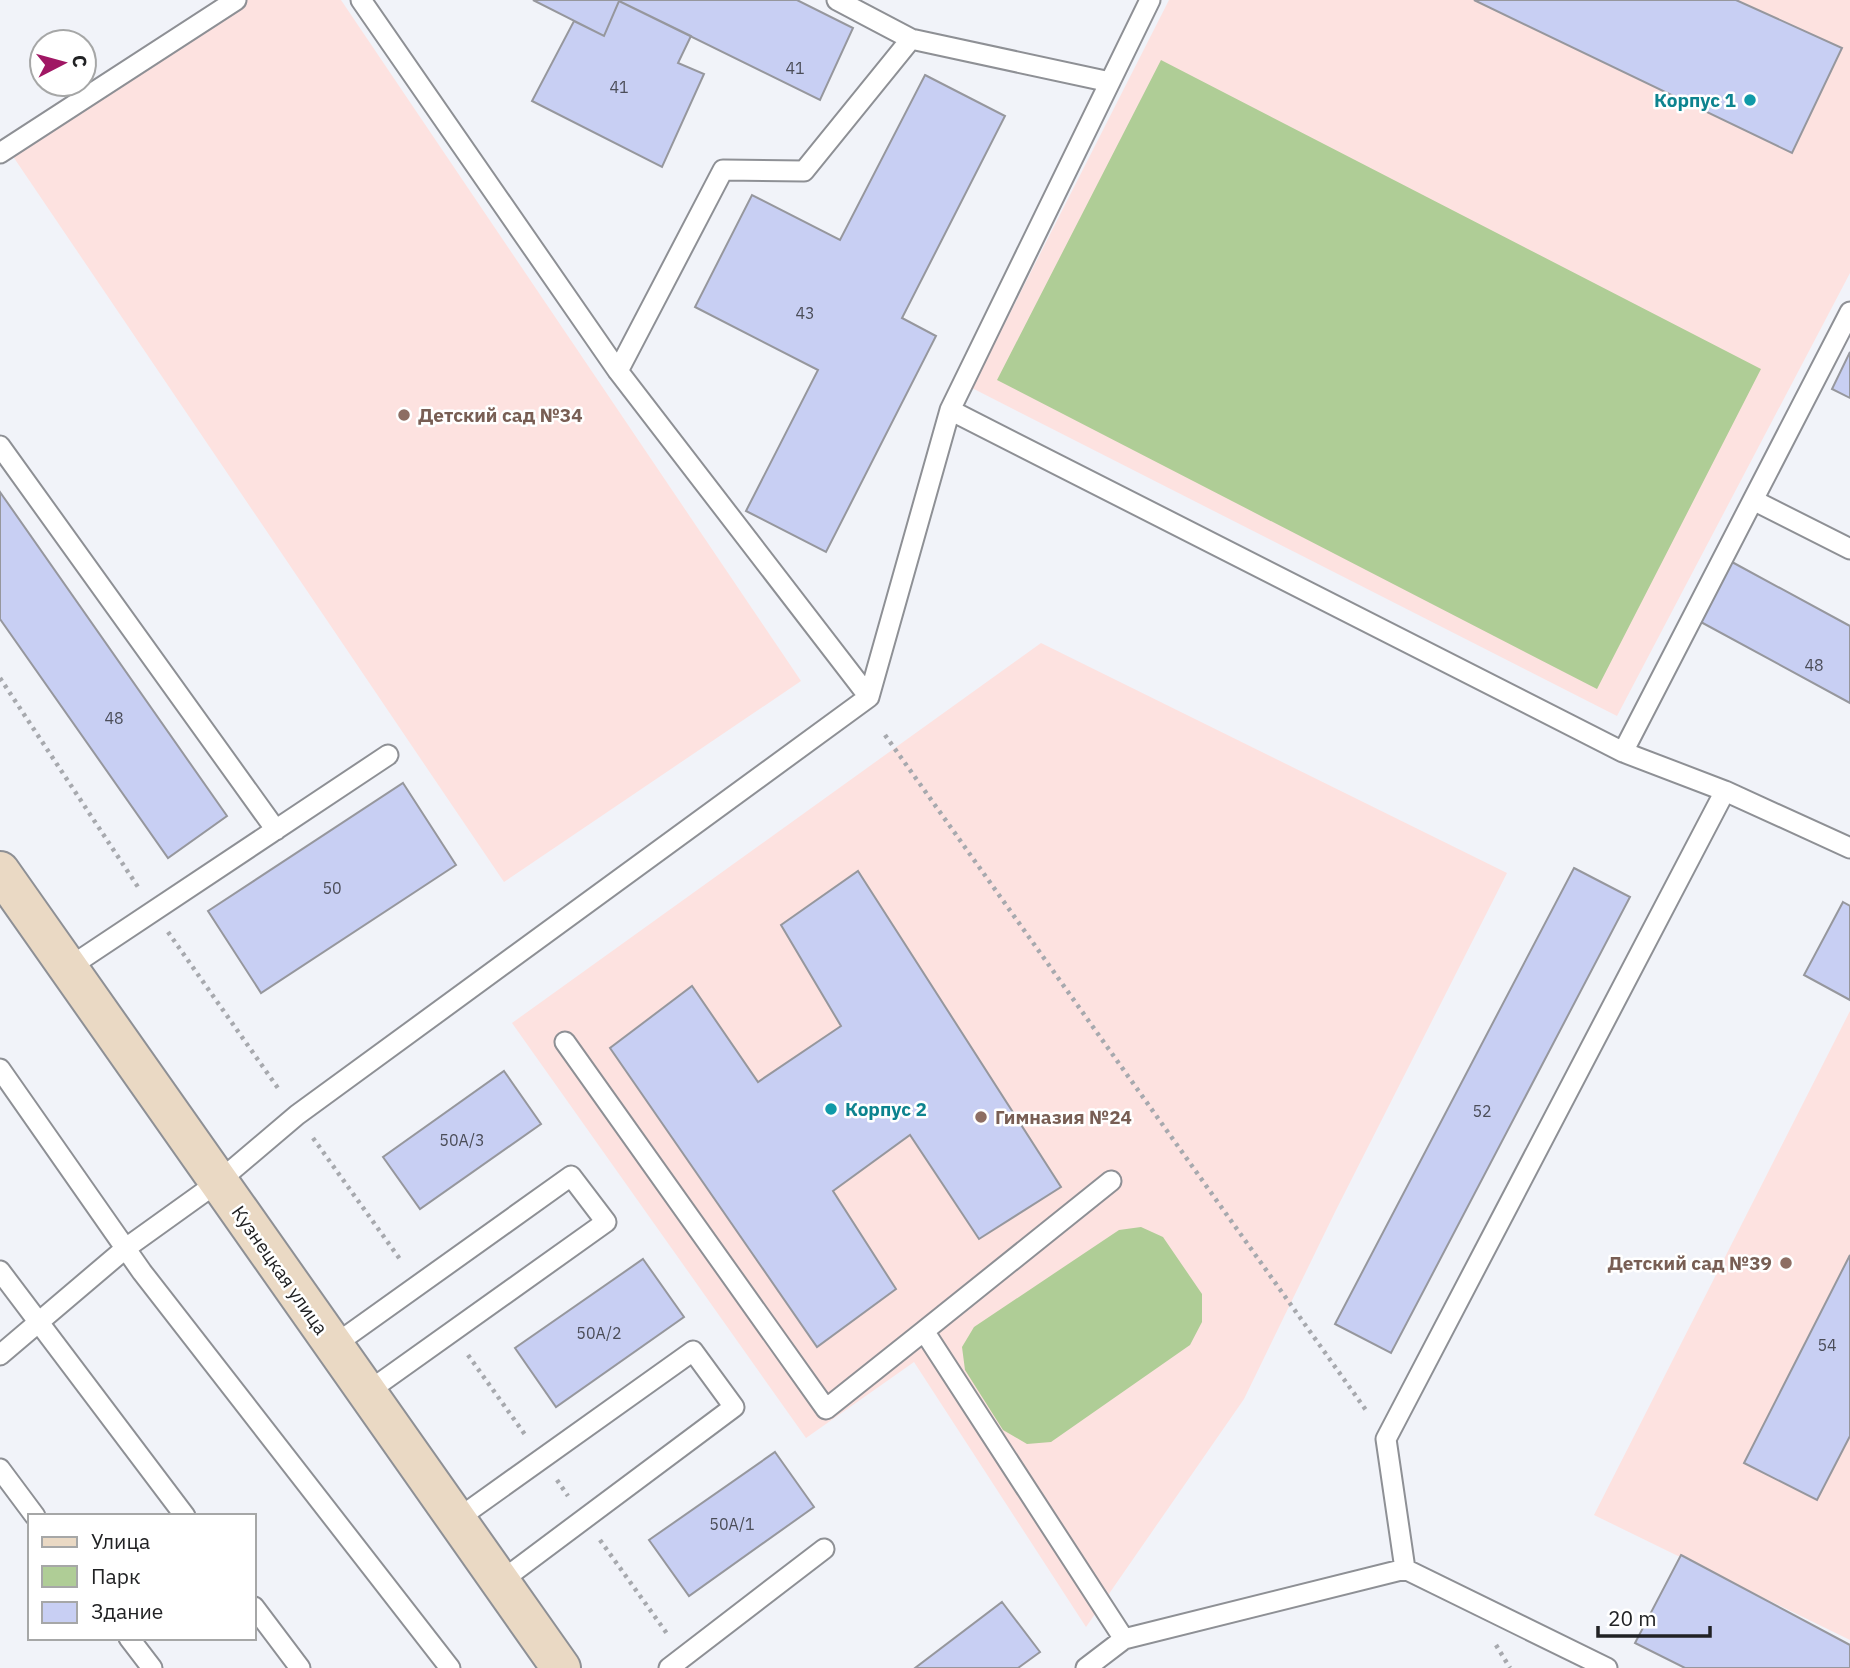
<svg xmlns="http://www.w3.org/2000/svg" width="1850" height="1668" viewBox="0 0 1850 1668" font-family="'IBM Plex Sans',sans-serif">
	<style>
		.education { fill: #fde2e0 }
		.green { fill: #afcd96 }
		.building { fill: #c8cff3; stroke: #96979d; stroke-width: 2 }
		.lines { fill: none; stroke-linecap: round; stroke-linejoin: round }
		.service-casing { stroke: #8e9095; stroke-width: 23 }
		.secondary-casing { stroke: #8e9095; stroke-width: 42 }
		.path { stroke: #a7a9ae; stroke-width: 4.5; stroke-dasharray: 3.5 5; stroke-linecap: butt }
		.service { stroke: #fff; stroke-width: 19 }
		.secondary { stroke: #ead9c4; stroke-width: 38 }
		.culture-dot { fill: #0f9aa8; stroke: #fff; stroke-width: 2.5 }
		.education-dot { fill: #8d6e63; stroke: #fff; stroke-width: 2.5 }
		.labels { text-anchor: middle; stroke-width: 5; stroke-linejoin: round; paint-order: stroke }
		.number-label { font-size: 16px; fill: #4b4d58 }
		.culture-label { font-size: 19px; font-weight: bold; fill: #0d838f; stroke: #fff; text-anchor: end }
		.education-label { font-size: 19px; font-weight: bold; fill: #785e54; stroke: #fff; text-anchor: start }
		.street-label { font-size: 19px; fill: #212224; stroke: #fff }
	</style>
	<rect width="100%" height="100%" fill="#f1f3f9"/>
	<path class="education" d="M228 0H341L801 681 504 882 8 149Z
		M1169 0H1850V273L1617 716 972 388Z
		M1041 643 1507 873 1336 1210 1244 1399 1086 1627 914 1362 806 1438 512 1023Z
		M1850 1011V1640L1594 1515Z"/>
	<path class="green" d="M1161 60 1761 369 1597 689 997 380Z
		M1141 1227 1163 1237 1202 1294V1322L1190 1345 1051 1442 1027 1444 1003 1430 965 1370 962 1347 974 1327 1119 1230Z"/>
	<path class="building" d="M533 0H797L853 28 820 100 619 1 604 36Z
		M1474 0H1736L1842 48 1792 153Z
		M619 1 691 36 678 63 704 74 662 167 532 101 574 21 604 36Z
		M925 75 1005 116 902 318 936 336 826 552 746 511 818 370 695 307 752 195 840 240Z
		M1850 352V398L1832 389Z
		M0 492 227 816 168 858 0 619Z
		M1732 562 1850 626V703L1699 621Z
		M403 783 456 865 261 993 208 911Z
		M1574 868 1630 897 1391 1353 1335 1324Z
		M858 871 1061 1187 979 1239 910 1135 833 1191 896 1289 817 1347 610 1048 692 986 758 1082 841 1026 781 925Z
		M1843 902 1850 906V1000L1804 975Z
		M504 1071 541 1124 420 1209 383 1157Z
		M1850 1255V1436L1817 1500 1744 1463Z
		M643 1259 684 1317 556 1407 515 1348Z
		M775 1452 814 1507 689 1596 649 1540Z
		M1681 1555 1850 1645V1668H1685L1635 1643Z
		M1002 1602 1040 1652 1018 1668H915Z"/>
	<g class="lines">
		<defs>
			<path id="service" d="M361 0 618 371 869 697
				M837 0 911 39 1110 82
				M0 153 236 0
				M618 371 723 170 804 171 911 39
				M950 410 1623 752 1725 791 1850 848
				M0 446 276 830
				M1753 500 1850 549
				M1623 752 1850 312
				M68 968 388 755
				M565 1042 826 1409 924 1331
				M0 1069 142 1272 450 1668
				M1111 1181 924 1331 1124 1639
				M0 1271 185 1516
				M333 1346 571 1176 606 1222 366 1393
				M0 1355 126 1248 218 1182 297 1115 869 697 950 410 1150 0
				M0 1469 35 1516
				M456 1520 693 1351 734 1407 501 1581
				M1405 1569 1386 1439 1725 791
				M254 1607 300 1668
				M129 1638 152 1668
				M669 1668 824 1549
				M1086 1668 1124 1639 1405 1569 1607 1668"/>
			<path id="secondary" d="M0 871 561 1668"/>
		</defs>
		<use href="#service" class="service-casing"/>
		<use href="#secondary" class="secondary-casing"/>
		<path class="path" d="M0 678 138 887
			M885 735 1368 1413
			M168 932 280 1091
			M313 1138 402 1262
			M468 1355 526 1436
			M557 1480 568 1496
			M600 1540 668 1635
			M1496 1645 1510 1668"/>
		<use href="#service" class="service"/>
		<use href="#secondary" class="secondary"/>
	</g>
	<g class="culture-dot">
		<circle cx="1750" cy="100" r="7"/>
		<circle cx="831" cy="1109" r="7"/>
	</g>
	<g class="education-dot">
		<circle cx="404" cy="415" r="7"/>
		<circle cx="981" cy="1117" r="7"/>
		<circle cx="1786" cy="1263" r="7"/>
	</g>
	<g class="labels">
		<g class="number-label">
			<text x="795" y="74">41</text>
			<text x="619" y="93">41</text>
			<text x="805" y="319">43</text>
			<text x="1814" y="671">48</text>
			<text x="114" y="724">48</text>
			<text x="332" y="894">50</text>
			<text x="1482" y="1117">52</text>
			<text x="462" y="1146">50А/3</text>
			<text x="599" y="1339">50А/2</text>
			<text x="1827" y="1351">54</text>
			<text x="732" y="1530">50А/1</text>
		</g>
		<g class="culture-label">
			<text x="1736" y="107">Корпус 1</text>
			<text x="845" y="1116" text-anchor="start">Корпус 2</text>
		</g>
		<g class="education-label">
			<text x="418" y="422">Детский сад №34</text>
			<text x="995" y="1124">Гимназия №24</text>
			<text x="1772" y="1270" text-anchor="end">Детский сад №39</text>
		</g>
		<g class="street-label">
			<text transform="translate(280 1270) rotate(55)" y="7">Кузнецкая улица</text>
		</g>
	</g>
	<rect x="28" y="1514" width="228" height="126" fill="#ffffff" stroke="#a6a7a7" stroke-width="2"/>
	<rect x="42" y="1537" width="35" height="10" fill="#ead9c4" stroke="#a6a7a7" stroke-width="2"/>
	<text x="91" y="1549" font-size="21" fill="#212224">Улица</text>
	<rect x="42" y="1566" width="35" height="21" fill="#afcd96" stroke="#a6a7a7" stroke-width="2"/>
	<text x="91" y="1584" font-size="21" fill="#212224">Парк</text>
	<rect x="42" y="1602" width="35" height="21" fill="#c8cff3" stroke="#a6a7a7" stroke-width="2"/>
	<text x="91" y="1619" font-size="21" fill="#212224">Здание</text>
	<g transform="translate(63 63) rotate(84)"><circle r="33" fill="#ffffff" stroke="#a6a7a7" stroke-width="2"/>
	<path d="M0-5L12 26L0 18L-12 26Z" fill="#a01764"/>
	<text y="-10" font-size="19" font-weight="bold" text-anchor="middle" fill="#212224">С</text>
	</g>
	<path d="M1598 1626v10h112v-10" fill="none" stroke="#212224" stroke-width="3.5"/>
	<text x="1608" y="1626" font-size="21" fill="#212224" stroke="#ffffff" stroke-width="5" paint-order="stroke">20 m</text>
</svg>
